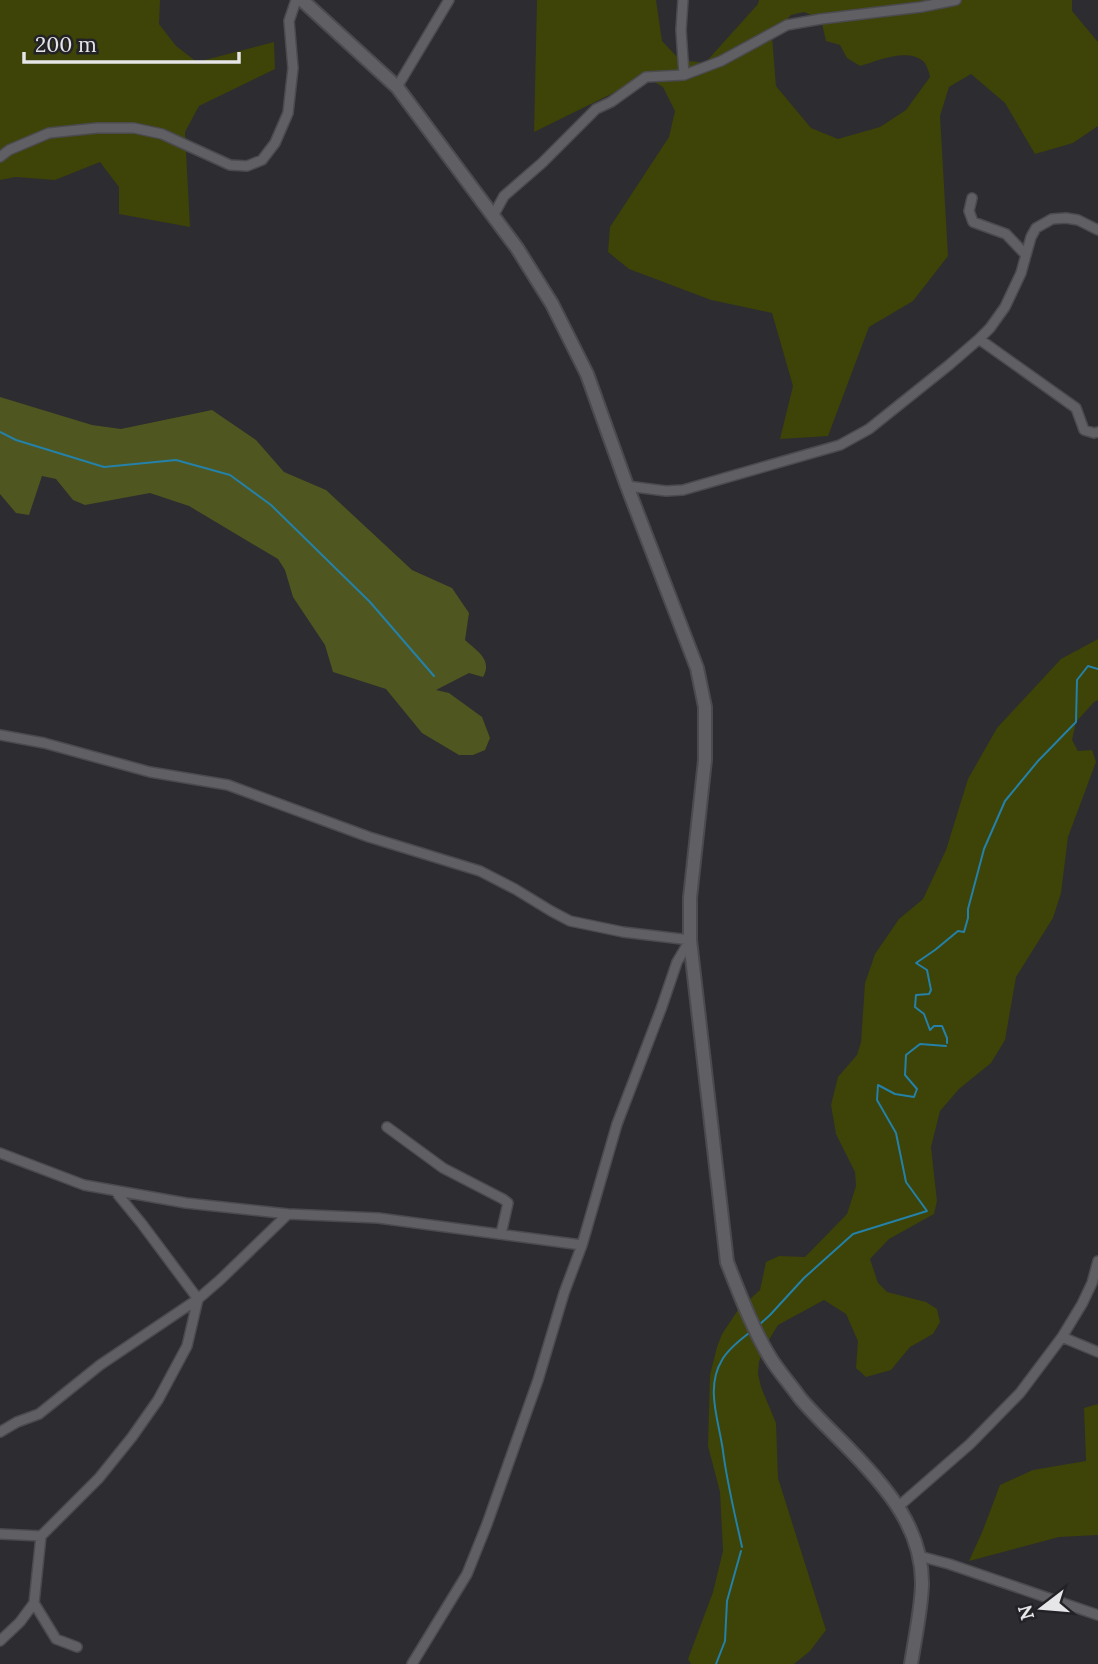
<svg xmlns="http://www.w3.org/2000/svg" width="1098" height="1664" viewBox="0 0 1098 1664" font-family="Lora,serif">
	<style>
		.green { fill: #3e4307; fill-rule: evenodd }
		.forest { fill: #50561f }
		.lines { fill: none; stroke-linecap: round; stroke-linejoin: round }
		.stream { stroke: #2481a9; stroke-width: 2 }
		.street-casing { stroke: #4b4a4e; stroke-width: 12 }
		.secondary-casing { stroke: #4b4a4e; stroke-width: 16 }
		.street { stroke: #605f63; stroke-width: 9 }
		.secondary { stroke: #605f63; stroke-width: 12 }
	</style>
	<rect width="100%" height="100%" fill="#2d2c30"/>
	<path class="green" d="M0 0H160L159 24 176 46 197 62 274 42 275 69 199 106 185 132 190 227 119 214V187L100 162 55 180 16 177 0 180Z
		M537 0H656L662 41 680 60 705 63 758 4 759 0H1072V11L1098 42V126L1073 143 1035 154 1005 103 971 74 949 87 940 116 948 256 913 301 869 327 828 436 780 439 793 386 772 313 711 300 629 269 608 252 610 227 669 137 675 111 663 87 646 77 534 132ZM804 12 821 19 826 41 840 45 847 58 860 66C878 61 908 47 924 62 927 66 929 72 930 77L906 110 880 127 838 139 811 128 776 86 772 36 791 15Z
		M1098 639V700L1094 702 1076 722 1072 740 1078 751 1092 750 1096 762 1068 837 1061 893 1053 918 1016 977 1005 1040 991 1063 959 1089 940 1111 931 1147 937 1201 934 1214 889 1239 870 1259 878 1283 887 1292 926 1302 937 1309 940 1322 933 1334 910 1347 891 1370 866 1377 856 1368 858 1341 846 1314 824 1300 778 1325 764 1348 759 1362 758 1374 761 1387 776 1423 778 1478 826 1630 810 1651 794 1664H691L688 1659 713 1592 723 1551 720 1492 708 1446 710 1375 717 1347 722 1334 738 1310 760 1290 766 1262 779 1256 805 1257 847 1214 856 1186 855 1172 836 1134 831 1105 838 1077 857 1055 861 1042 865 983 875 954 899 919 923 899 946 850 968 779 997 728 1061 659Z
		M1098 1404V1535L1059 1537 969 1561 983 1530 1000 1485 1033 1470 1086 1461 1084 1408Z"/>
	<path class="forest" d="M0 397 92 425 121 429 212 410 256 440 284 472 326 490 412 570 452 588 469 613 465 640C477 651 493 660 483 677L469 673 436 690 449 693 482 717 490 738 485 750 473 755H459L422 733 386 689 333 672 325 645 293 597 285 570 278 559 189 506 150 493 85 505 73 500 56 479 42 476 29 515 16 513 0 494Z"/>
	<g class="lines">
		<path class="stream" d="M0 432 16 440 104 467 176 460 230 475 271 505 370 602 434 676
			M947 1043V1038L942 1026H934L930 1030 924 1014 915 1007 916 995 929 994 931 990 927 970 916 963 935 950 958 931 964 932 968 918V909L984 849 1005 801 1038 761 1076 722 1077 680 1088 666 1098 669
			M759 1325 770 1315 804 1278 853 1234 927 1211 906 1182 896 1133 877 1100 878 1085 895 1094 914 1097 917 1089 905 1075 906 1055 920 1044 946 1046
			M742 1547C735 1515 727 1483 723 1451 719 1421 705 1388 722 1360 728 1349 740 1340 749 1333
			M716 1664 725 1641 727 1601 741 1551"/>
		<defs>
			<path id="street" d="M683 0 681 30 684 75
				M397 87 449 0
				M0 157 9 150 49 133 97 128H134L162 134 230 165 247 166 262 160 275 143 288 113 293 68 289 21 296 0
				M972 198 969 211 973 222 1006 234 1026 255
				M493 216 504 196 542 163 596 109 611 102 646 77 684 75 721 61 787 25 821 19 921 7 956 0
				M979 339 1076 408 1084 430 1094 433 1098 432
				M627 486 666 491 683 490 840 445 869 429 949 365 979 339 990 328 1005 307 1021 273 1031 237 1036 228 1052 219 1066 218 1078 220 1098 230
				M0 735 44 743 150 772 228 785 369 837 480 871 515 889 551 911 570 921 623 932 690 940 677 962 661 1009 617 1124 582 1245 564 1293 538 1380 487 1524 467 1574 412 1664
				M387 1127 443 1168 503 1199 508 1203 501 1234
				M0 1153 84 1185 186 1203 288 1214 378 1218 582 1245
				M1062 1337 1098 1352
				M0 1432 17 1422 39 1414 100 1365 198 1299 221 1279 288 1214
				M899 1506 970 1444 1020 1393 1062 1337 1082 1304 1092 1283 1098 1261
				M0 1534 41 1536
				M919 1556 949 1564 1098 1615
				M34 1603 56 1639 77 1647
				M0 1641 20 1622 34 1603 41 1536 99 1478 132 1437 158 1400 187 1346 198 1299 142 1224 115 1191"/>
			<path id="secondary" d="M302 0 397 87 517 248 552 304 587 374 627 486 697 668 705 707V760L690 898V940L727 1262C740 1295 753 1330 771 1359 780 1373 791 1385 800 1398 816 1417 835 1434 852 1452 888 1489 923 1530 922 1585 921 1611 915 1638 911 1664"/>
		</defs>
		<use href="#street" class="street-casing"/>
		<use href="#secondary" class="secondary-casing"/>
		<use href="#street" class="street"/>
		<use href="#secondary" class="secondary"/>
	</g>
	<g transform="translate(1042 1608) rotate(254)" stroke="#232226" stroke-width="5" paint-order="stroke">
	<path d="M0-5L12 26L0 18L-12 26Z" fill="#e6e5e8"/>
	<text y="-10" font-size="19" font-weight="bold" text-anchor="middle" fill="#e6e5e8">N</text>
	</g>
	<path d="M24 52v10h215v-10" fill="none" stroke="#e6e5e8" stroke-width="3.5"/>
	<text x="35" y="52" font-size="21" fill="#e6e5e8" stroke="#232226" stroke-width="5" paint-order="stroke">200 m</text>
</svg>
